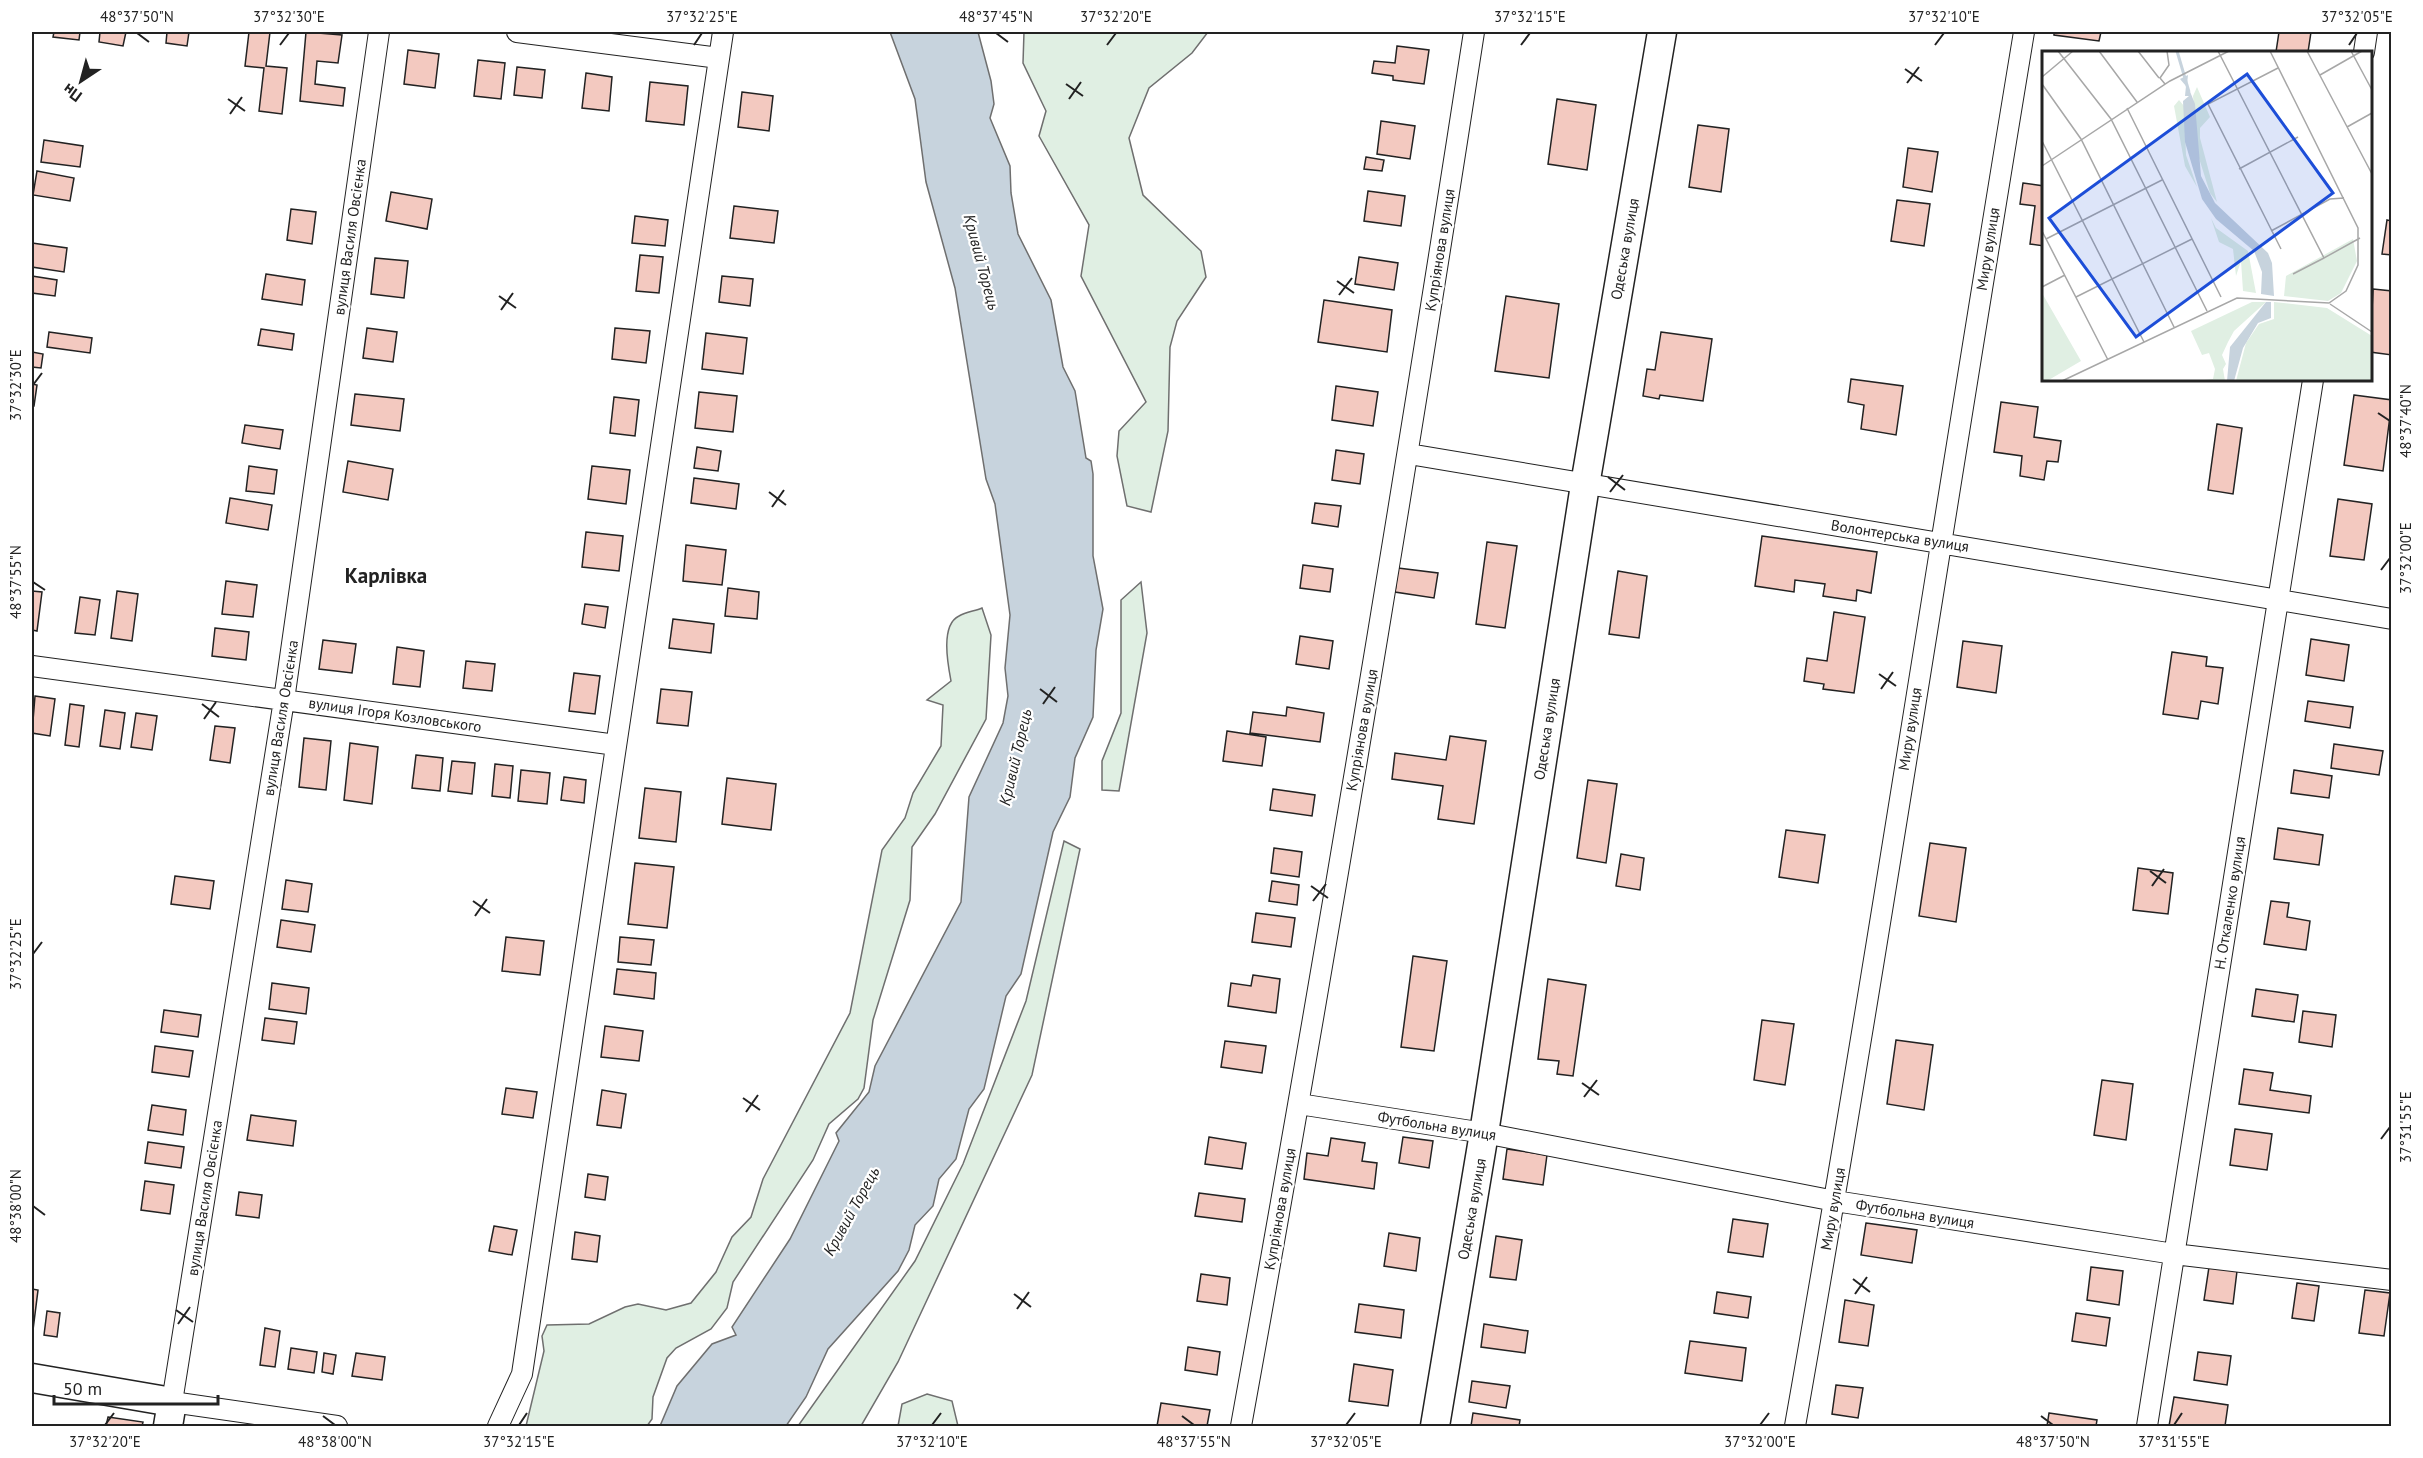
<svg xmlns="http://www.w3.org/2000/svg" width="2423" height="1458" viewBox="0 0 2423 1458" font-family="'PT Sans',sans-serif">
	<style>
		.green { fill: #e0efe3; stroke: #6f6f6f; stroke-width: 1.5 }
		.water { fill: #c7d3dd; stroke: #6f6f6f; stroke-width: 1.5 }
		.building { fill: #f3c9c0; stroke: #222; stroke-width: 1.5 }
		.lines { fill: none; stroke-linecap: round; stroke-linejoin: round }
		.street-casing { stroke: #222; stroke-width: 22 }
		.secondary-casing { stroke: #222; stroke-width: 31 }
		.street { stroke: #fff; stroke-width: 20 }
		.secondary { stroke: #fff; stroke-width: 28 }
		.ticks { fill: none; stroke: #222; stroke-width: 2 }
		.labels { text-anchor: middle; stroke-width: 4.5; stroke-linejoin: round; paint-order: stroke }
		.street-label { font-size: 15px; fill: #222; stroke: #fff }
		.water-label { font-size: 16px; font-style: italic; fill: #222; stroke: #fff }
		.district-label { font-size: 21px; font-weight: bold; fill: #222; stroke: #fff }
		.inset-river { fill: none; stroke: #c7d3dd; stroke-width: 3 }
		.inset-road { fill: none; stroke: #a7a7a7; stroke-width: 1.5 }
		.view { fill: #1d4ed8; fill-opacity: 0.15; stroke: #1d4ed8; stroke-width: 3 }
		.inset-edge { fill: none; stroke: #222; stroke-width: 3 }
		.neatline { fill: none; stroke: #222; stroke-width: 2 }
		.ticks-label { font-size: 15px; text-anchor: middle; fill: #222 }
	</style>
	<rect width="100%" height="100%" fill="#fff"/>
	<path class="green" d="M1024 32H1208L1192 53 1149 88 1129 138 1143 195 1201 251 1206 277 1177 321 1170 347 1168 431 1151 512 1127 506 1117 456 1119 431 1146 402 1081 276 1089 225 1039 136 1046 111 1023 63Z
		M1141 582 1147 633 1119 791 1102 790V761L1121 713V600Z
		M982 608 991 635 986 719 935 814 912 847 910 900 873 1020 864 1088 858 1099 829 1124 813 1160 733 1282 727 1308 711 1329 676 1348 667 1358 653 1397 652 1419 647 1426H526L544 1351 542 1336 547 1325 589 1324 625 1307 638 1304 666 1310 691 1303 716 1272 732 1237 751 1217 763 1179 850 1013 882 850 905 818 913 793 941 746 943 705 927 700 951 681C948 665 940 625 959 616 966 612 975 611 982 608Z
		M1064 841 1080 849 1032 1075 898 1362 861 1426H798L915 1261 963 1164 1026 1001Z
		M927 1394 952 1401 958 1426H898L902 1404Z"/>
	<path class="water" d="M890 32H978L991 81 994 104 990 118 1010 166 1011 193 1018 234 1051 300 1063 367 1075 391 1086 458 1091 461 1093 474V556L1103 609 1096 650 1093 717 1075 758 1070 797 1053 832 1021 974 1006 996 984 1089 969 1109 956 1159 939 1179 933 1206 915 1225 909 1250 898 1271 828 1349 806 1397 786 1426H660L677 1386 712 1344 736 1335 732 1327 790 1239 839 1141 836 1133 869 1092 875 1066 961 902 969 797 1003 723 1008 696 1005 668 1010 615 995 504 986 479 955 288 926 182 915 99Z"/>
	<path class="building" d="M54 32H80L79 40 53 37Z
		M100 32H126L123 46 99 42Z
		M167 32H189L187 46 166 43Z
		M249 32H270L266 66 287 68 282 114 259 111 264 68 245 66Z
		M306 32 342 35 338 63 317 61 315 84 345 88 343 106 300 101Z
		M2054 32H2101L2099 41 2054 35Z
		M2279 32H2311L2308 52H2276Z
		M1397 46 1429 50 1424 84 1393 80V76L1372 73 1374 61 1395 63Z
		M408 50 439 54 435 88 404 84Z
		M478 60 505 63 501 99 474 96Z
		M517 67 545 70 542 98 514 95Z
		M586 73 612 77 609 111 582 108Z
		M650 82 688 86 684 125 646 121Z
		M742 92 773 96 769 131 738 127Z
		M1557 99 1596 105 1587 170 1548 164Z
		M1381 121 1415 126 1410 159 1377 154Z
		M1698 125 1729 129 1721 192 1689 187Z
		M44 140 83 146 80 167 41 162Z
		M1908 148 1938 152 1932 192 1903 187Z
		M1366 157 1384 160 1382 171 1364 169Z
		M37 171 74 178 70 201 33 195Z
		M2023 183 2044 186V246L2030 244 2035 206 2020 204Z
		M1368 191 1405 196 1401 226 1364 221Z
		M391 192 432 199 427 229 386 221Z
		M1897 200 1930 204 1924 246 1891 241Z
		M734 206 778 211 774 243 730 238Z
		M291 209 316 212 312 244 287 240Z
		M635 216 668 220 665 246 632 243Z
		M2387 220 2392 221V255L2382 254Z
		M32 243 67 248 64 272 32 267Z
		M640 255 663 257 659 293 636 291Z
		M1359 257 1398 263 1394 290 1355 284Z
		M375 258 408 261 404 298 371 294Z
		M266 274 305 280 302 305 262 299Z
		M32 276 57 280 55 296 32 293Z
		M722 276 753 279 750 306 719 302Z
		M2373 289 2392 291V355L2370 352Z
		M1506 296 1559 304 1549 378 1495 371Z
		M1324 300 1392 310 1387 352 1318 342Z
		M367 328 397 332 393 362 363 358Z
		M615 328 650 331 646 363 612 359Z
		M261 329 294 334 292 350 258 345Z
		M49 332 92 338 90 353 47 347Z
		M1661 332 1712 339 1703 401 1660 395 1659 399 1643 396 1647 369 1655 370Z
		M706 333 747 338 743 374 702 369Z
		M32 352 43 354 41 368 32 367Z
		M1851 379 1903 386 1896 435 1861 429 1864 405 1848 402Z
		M32 384 37 385 34 406H32Z
		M1336 386 1378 392 1373 426 1332 420Z
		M699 392 737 396 733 432 695 428Z
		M355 394 404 399 400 431 351 425Z
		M2354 395 2392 400 2383 471 2344 465Z
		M614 397 639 400 635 436 610 433Z
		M2001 402 2038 407 2034 437 2061 441 2058 462 2047 461 2044 480 2020 476 2022 456 1994 452Z
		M2217 424 2242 428 2233 494 2208 490Z
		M245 425 283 430 280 449 242 443Z
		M697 447 721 451 718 471 694 468Z
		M1336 450 1364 454 1360 484 1332 480Z
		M348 461 393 469 388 500 343 492Z
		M249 466 277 470 274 494 246 491Z
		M592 466 630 470 626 504 588 499Z
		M694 478 739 484 736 509 691 503Z
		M230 498 272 505 268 530 226 523Z
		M2338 499 2372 504 2364 560 2330 556Z
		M1315 503 1341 506 1338 527 1312 523Z
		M586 532 623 536 619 571 582 567Z
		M1762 536 1877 552 1871 593 1857 590 1856 601 1823 596 1825 584 1795 580 1794 592 1755 586Z
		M1487 542 1517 546 1505 628 1476 624Z
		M686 545 726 550 722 585 683 581Z
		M1303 565 1333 569 1330 592 1300 588Z
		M1398 568 1438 573 1434 598 1395 592Z
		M1618 571 1647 576 1639 638 1609 634Z
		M226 581 257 585 253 617 222 614Z
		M728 588 759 592 757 619 725 616Z
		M32 591 42 592 37 631 32 630Z
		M117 591 138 594 132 641 111 638Z
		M80 597 100 600 95 635 75 633Z
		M585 604 608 607 605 628 582 624Z
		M1834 612 1865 617 1854 693 1823 689 1824 684 1804 681 1807 658 1827 661Z
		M673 619 714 624 711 653 669 648Z
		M215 628 249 632 246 660 212 656Z
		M1300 636 1333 641 1329 669 1296 664Z
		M2311 639 2349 645 2344 681 2306 675Z
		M323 640 356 644 352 673 319 669Z
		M1963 641 2002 646 1996 693 1957 687Z
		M397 647 424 651 420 687 393 684Z
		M2172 652 2207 657 2206 666 2223 668 2218 704 2201 701 2198 719 2163 714Z
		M466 661 495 664 492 691 463 688Z
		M574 673 600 676 595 714 569 711Z
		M661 689 692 692 688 726 657 723Z
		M35 696 55 699 50 736 32 733Z
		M2308 701 2353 707 2350 728 2305 721Z
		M70 704 84 706 79 747 65 745Z
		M1287 707 1324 713 1320 742 1250 733 1253 712 1286 716Z
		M105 710 125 713 120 749 100 746Z
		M136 713 157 716 152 750 131 747Z
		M215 726 235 728 230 763 210 760Z
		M1227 731 1266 737 1262 766 1223 761Z
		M1450 736 1486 741 1474 824 1438 819 1443 786 1392 779 1395 753 1446 760Z
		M304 738 331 741 326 790 299 787Z
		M350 743 378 747 372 804 344 800Z
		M2334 744 2383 751 2379 775 2331 768Z
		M416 755 443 758 440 791 412 788Z
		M452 761 475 763 472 794 448 791Z
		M495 764 513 766 510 798 492 796Z
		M521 770 550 773 547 804 518 801Z
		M2294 770 2332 776 2329 798 2291 793Z
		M564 777 586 780 584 803 561 800Z
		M727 778 776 784 771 830 722 824Z
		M1588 780 1617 784 1606 863 1577 858Z
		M645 788 681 792 676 842 639 838Z
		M1273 789 1315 795 1312 816 1270 810Z
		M2278 828 2323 835 2319 865 2274 859Z
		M1786 830 1825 835 1818 883 1779 877Z
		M1930 843 1966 848 1956 922 1919 916Z
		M1274 848 1302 852 1299 877 1271 873Z
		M1621 854 1644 858 1640 890 1616 886Z
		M635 863 674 867 667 928 628 924Z
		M2138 868 2173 873 2168 914 2133 910Z
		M175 876 214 881 210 909 171 904Z
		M286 880 312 884 308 912 282 909Z
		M1272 881 1299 885 1297 905 1269 901Z
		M2271 901 2289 903 2287 917 2310 921 2306 950 2264 944Z
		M1256 913 1295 918 1291 947 1252 942Z
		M281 920 315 925 311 952 277 947Z
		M506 937 544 941 540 975 502 971Z
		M620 937 654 940 651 965 618 962Z
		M1413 956 1447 961 1434 1051 1401 1047Z
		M617 969 656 973 654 999 614 994Z
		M1253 975 1280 979 1276 1013 1228 1006 1231 983 1251 986Z
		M1548 979 1586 985 1573 1076 1557 1074 1559 1061 1538 1059Z
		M272 983 309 988 306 1014 269 1009Z
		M2256 989 2298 995 2294 1022 2252 1016Z
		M164 1010 201 1015 198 1037 161 1032Z
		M2303 1011 2336 1015 2332 1047 2299 1042Z
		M265 1018 297 1022 294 1044 262 1040Z
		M1762 1020 1794 1024 1785 1085 1754 1080Z
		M605 1026 643 1031 639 1061 601 1057Z
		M1896 1040 1933 1045 1924 1110 1887 1104Z
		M1225 1041 1266 1046 1262 1073 1221 1067Z
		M155 1046 193 1051 189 1077 152 1072Z
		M2244 1069 2273 1073 2270 1090 2311 1096 2309 1113 2239 1104Z
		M2102 1080 2133 1084 2126 1140 2094 1135Z
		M506 1088 537 1092 533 1118 502 1114Z
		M602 1090 626 1094 621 1128 597 1125Z
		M152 1105 186 1110 183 1135 148 1130Z
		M251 1115 296 1121 293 1146 247 1140Z
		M2235 1129 2272 1134 2267 1170 2230 1165Z
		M1209 1137 1246 1143 1242 1169 1205 1164Z
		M1403 1137 1433 1141 1429 1168 1399 1163Z
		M1331 1138 1365 1143 1362 1161 1377 1163 1374 1189 1304 1179 1307 1153 1328 1156Z
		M148 1142 184 1147 181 1168 145 1163Z
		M1507 1149 1547 1155 1543 1185 1503 1179Z
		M588 1174 608 1177 605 1200 585 1197Z
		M145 1181 174 1185 170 1214 141 1210Z
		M239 1192 262 1195 259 1218 236 1215Z
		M1199 1193 1245 1199 1242 1222 1195 1216Z
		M1733 1219 1768 1224 1763 1257 1728 1252Z
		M1866 1223 1917 1230 1912 1263 1861 1255Z
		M494 1226 517 1230 512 1255 489 1251Z
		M575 1232 600 1236 597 1262 572 1259Z
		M1389 1233 1420 1238 1416 1271 1384 1266Z
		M1496 1236 1522 1240 1516 1280 1490 1277Z
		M2091 1267 2123 1271 2119 1305 2087 1300Z
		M2209 1267 2237 1271 2233 1304 2204 1300Z
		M1201 1274 1230 1278 1227 1305 1197 1301Z
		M2297 1283 2319 1286 2314 1321 2292 1318Z
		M32 1289 38 1290 33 1330H32Z
		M2365 1290 2390 1293 2384 1336 2359 1333Z
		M1717 1292 1751 1297 1748 1318 1714 1313Z
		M1845 1300 1874 1305 1868 1346 1839 1342Z
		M1359 1304 1404 1310 1401 1338 1355 1332Z
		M47 1311 60 1313 57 1337 44 1335Z
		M2076 1313 2110 1318 2106 1346 2072 1341Z
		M1484 1324 1528 1331 1525 1353 1481 1347Z
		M265 1328 280 1331 275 1367 260 1365Z
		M1690 1341 1746 1348 1742 1381 1685 1373Z
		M1188 1347 1220 1352 1217 1375 1185 1370Z
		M291 1348 317 1352 314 1373 288 1369Z
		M2198 1352 2231 1356 2227 1385 2194 1380Z
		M324 1353 336 1355 333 1374 322 1372Z
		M356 1353 385 1357 382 1380 352 1376Z
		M1354 1364 1393 1370 1388 1406 1349 1401Z
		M1472 1381 1510 1386 1506 1408 1469 1402Z
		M1836 1385 1863 1388 1858 1418 1832 1414Z
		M2174 1397 2228 1405 2225 1426H2169Z
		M1161 1403 1210 1410 1207 1426H1157Z
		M1473 1413 1520 1420 1519 1426H1471Z
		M2049 1413 2097 1420 2096 1426H2047Z
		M108 1417 143 1422 142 1426H106Z"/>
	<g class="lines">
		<defs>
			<path id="street" d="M517 32 719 58
				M2364 52 2367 32
				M1409 454 2392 619
				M32 666 616 745
				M1299 1104 1484 1133 1835 1201 2174 1254 2392 1280
				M337 1426 172 1402 284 700 379 32
				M498 1426 522 1374 723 32
				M1241 1426C1325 962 1402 498 1474 32
				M1795 1426C1877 962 1947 496 2024 32
				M2147 1426 2313 380"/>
			<path id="secondary" d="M32 1378 172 1402 168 1426
				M1435 1426 1484 1133 1585 485 1662 32"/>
		</defs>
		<use href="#street" class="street-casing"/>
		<use href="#secondary" class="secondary-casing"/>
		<use href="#street" class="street"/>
		<use href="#secondary" class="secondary"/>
	</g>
	<path class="ticks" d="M137 33 149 42M996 33 1008 42M280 45 289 33M694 45 702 33M1107 45 1116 33M1521 45 1530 33M1935 45 1944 33M2349 45 2357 33M1905 69 1922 81M1907 83 1919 67M1066 84 1083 96M228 99 245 111M1069 99 1081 82M230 114 242 97M1337 281 1354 293M1339 295 1352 278M499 296 516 308M501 310 513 293M33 385 42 373M2378 413 2390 421M1608 477 1625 490M769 492 786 505M1610 492 1623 475M772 507 784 490M2381 570 2390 558M33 582 45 590M1879 674 1896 686M1040 689 1057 702M1881 689 1893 672M202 704 219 717M1043 704 1055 687M204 719 216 702M2150 871 2166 883M1311 886 1328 898M2152 886 2164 869M473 901 490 913M1313 901 1326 884M475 916 487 899M33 954 42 942M1582 1083 1599 1095M1584 1097 1597 1080M743 1098 760 1110M746 1112 758 1095M2381 1139 2390 1127M33 1206 45 1215M1853 1279 1870 1292M1014 1294 1031 1307M1855 1294 1867 1277M1017 1309 1029 1292M176 1310 193 1322M178 1324 190 1307M323 1416 335 1425M1182 1416 1194 1425M2041 1416 2053 1425M105 1425 114 1413M519 1425 527 1413M932 1425 941 1413M1346 1425 1355 1413M1760 1425 1769 1413M2174 1425 2182 1413"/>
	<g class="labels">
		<g class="street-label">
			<text transform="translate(350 237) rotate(-82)" y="5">вулиця Василя Овсієнка</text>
			<text transform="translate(1625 249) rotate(-80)" y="5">Одеська вулиця</text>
			<text transform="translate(1988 249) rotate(-81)" y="5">Миру вулиця</text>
			<text transform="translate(1440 250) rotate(-81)" y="5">Купріянова вулиця</text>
			<text transform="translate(1900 536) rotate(9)" y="5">Волонтерська вулиця</text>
			<text transform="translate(395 715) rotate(8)" y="5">вулиця Ігоря Козловського</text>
			<text transform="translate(281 718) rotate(-81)" y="5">вулиця Василя Овсієнка</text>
			<text transform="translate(1547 729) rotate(-81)" y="5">Одеська вулиця</text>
			<text transform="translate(1910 729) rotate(-81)" y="5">Миру вулиця</text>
			<text transform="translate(1362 730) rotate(-80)" y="5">Купріянова вулиця</text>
			<text transform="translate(2230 903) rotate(-81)" y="5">Н. Откаленко вулиця</text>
			<text transform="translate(1437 1126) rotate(9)" y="5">Футбольна вулиця</text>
			<text transform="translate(205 1198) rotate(-81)" y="5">вулиця Василя Овсієнка</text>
			<text transform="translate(1280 1209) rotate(-80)" y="5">Купріянова вулиця</text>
			<text transform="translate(1472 1209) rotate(-80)" y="5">Одеська вулиця</text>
			<text transform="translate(1833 1209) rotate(-80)" y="5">Миру вулиця</text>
			<text transform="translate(1915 1214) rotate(9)" y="5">Футбольна вулиця</text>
		</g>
		<g class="water-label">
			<text transform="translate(982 262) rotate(75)" y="6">Кривий Торець</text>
			<text transform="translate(1015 757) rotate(-77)" y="6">Кривий Торець</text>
			<text transform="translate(851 1211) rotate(-61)" y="6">Кривий Торець</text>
		</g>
		<g class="district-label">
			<text x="386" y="583">Карлівка</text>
		</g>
	</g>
	<g transform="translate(2042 51)">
		<rect width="330" height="330" fill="#fff"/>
		<path d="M155 36 168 66 158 77V87L175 151 168 142 156 104 151 45ZM137 49 142 55 144 104 155 136 143 115 132 55ZM169 167 174 177 206 200 214 242 201 240 199 210 194 225 191 198 177 191ZM311 188 315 210 299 242 286 250 242 245 244 225ZM0 242 39 310 5 330H0ZM210 251H224L192 280 186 291 180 304 184 313 181 318 183 330 162 329 171 328 173 318 167 302 160 304 149 280ZM232 251 285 257 330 285V330H194L204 292 217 273 232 268Z" fill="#e0efe3"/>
		<path d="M146 24 145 33 153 53 159 125 173 152 226 202 230 212 232 245 219 243 220 221 212 200 174 168 160 148 143 91 141 50 147 45H143L144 35 138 28ZM224 251H229V267L216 272 201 297 192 330H185L188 296Z" fill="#c7d3dd"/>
		<path class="inset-river" d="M135 0 147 41"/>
		<path class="inset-road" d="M16 0 69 68 165 260M57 0 95 51M96 0 117 27M176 0 282 207 318 187M265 0 330 123M309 0 330 39M236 17 166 53 239 198M278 24 320 0M0 26 31 0M0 33 39 88 132 276M123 33 118 27 127 14 125 0M85 57 179 246M305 76 330 62M0 90 102 291M0 115 128 30 187 0M197 118 256 86M0 180 66 309M229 180 288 148 302 147M4 188 120 129M251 223 282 207M0 236 23 224M34 246 150 188M288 253 330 281M20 330 195 247 287 252 304 240 316 214V177L228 0"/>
		<path class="view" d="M205 23 291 142 94 286 7 167Z"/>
		<rect width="330" height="330" class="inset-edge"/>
	</g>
	<rect width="2423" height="1458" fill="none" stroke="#ffffff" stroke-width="66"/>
	<g transform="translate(81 81) rotate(216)" stroke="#ffffff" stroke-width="4.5" paint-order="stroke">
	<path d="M0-4.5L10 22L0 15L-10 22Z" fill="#222222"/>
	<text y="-9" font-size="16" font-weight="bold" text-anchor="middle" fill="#222222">Пн</text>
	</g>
	<path d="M54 1395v9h164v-9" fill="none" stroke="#222222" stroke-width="3"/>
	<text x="63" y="1395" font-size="18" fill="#222222" stroke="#ffffff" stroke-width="4.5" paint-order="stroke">50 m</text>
	<rect x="33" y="33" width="2357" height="1392" class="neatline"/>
	<g class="ticks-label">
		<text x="137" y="22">48°37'50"N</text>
		<text x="289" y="22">37°32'30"E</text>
		<text x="702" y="22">37°32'25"E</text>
		<text x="996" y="22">48°37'45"N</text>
		<text x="1116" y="22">37°32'20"E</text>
		<text x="1530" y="22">37°32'15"E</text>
		<text x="1944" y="22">37°32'10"E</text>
		<text x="2357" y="22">37°32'05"E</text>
		<text transform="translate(16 385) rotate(-90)" y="5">37°32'30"E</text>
		<text transform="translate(2406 421) rotate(-90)" y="5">48°37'40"N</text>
		<text transform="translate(2406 558) rotate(-90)" y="5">37°32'00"E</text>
		<text transform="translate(16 582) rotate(-90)" y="5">48°37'55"N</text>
		<text transform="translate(16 954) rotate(-90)" y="5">37°32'25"E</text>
		<text transform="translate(2406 1127) rotate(-90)" y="5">37°31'55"E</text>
		<text transform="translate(16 1206) rotate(-90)" y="5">48°38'00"N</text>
		<text x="105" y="1447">37°32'20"E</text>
		<text x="335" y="1447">48°38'00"N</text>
		<text x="519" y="1447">37°32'15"E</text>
		<text x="932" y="1447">37°32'10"E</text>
		<text x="1194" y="1447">48°37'55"N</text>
		<text x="1346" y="1447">37°32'05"E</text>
		<text x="1760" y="1447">37°32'00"E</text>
		<text x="2053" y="1447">48°37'50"N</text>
		<text x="2174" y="1447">37°31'55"E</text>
	</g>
</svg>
